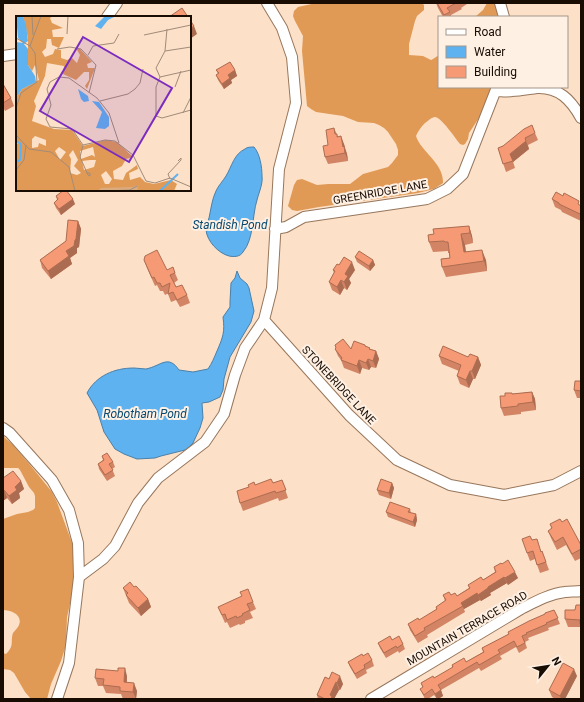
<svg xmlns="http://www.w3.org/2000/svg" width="584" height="702" viewBox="0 0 584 702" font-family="Roboto,sans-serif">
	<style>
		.forest { fill: #e19a55 }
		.water { fill: #5fb2f0; stroke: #4a80a9 }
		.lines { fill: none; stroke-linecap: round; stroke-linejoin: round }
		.minor-casing { stroke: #97775c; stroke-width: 12 }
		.minor { stroke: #fff; stroke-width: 10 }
		.wall { fill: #d38464 }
		.shaded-wall { fill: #ac6c51 }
		.building { fill: #f59a74; stroke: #ac6c51 }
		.labels { text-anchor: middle; stroke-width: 4; stroke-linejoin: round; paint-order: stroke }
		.street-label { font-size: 11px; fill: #180c03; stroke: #fff0e4 }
		.water-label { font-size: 12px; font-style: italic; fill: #064870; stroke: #fff0e4 }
		.inset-river { fill: none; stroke: #5fb2f0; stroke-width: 2 }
		.inset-road { fill: none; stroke: #a18b79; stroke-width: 1 }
		.view { fill: #7b2cbf; fill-opacity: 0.15; stroke: #7b2cbf; stroke-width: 2 }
		.inset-edge { fill: none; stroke: #180c03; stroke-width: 2 }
	</style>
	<rect width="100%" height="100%" fill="#fce0c8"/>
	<path class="forest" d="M316 3H422L424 5V10L417 16 415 21 409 44V55L423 56 431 60 433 59 439 55V87H492L483 112 469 133 468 139 465 144 463 145 460 144C456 139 441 117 435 117 432 117 428 121 425 123 421 127 418 131 416 136 421 152 444 163 443 183L434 189 418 193 319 207 297 211 292 210 288 206 294 185 297 180 302 179 317 185 328 184H350L363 174 388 167 392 163 398 155V150L396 144 388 132 384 128 379 125 374 123 358 122 343 116 316 112 311 109 307 106 302 51 303 36 295 21 293 16 294 11 298 7Z
		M487 3H496L500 17H475L483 10Z
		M3 436 13 445 31 466 52 492 57 502 78 559 74 586 67 617 66 645 61 661 51 684 47 699H31L25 692 14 673 10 670 3 669V653L6 654C15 645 10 642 13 633 15 630 18 628 19 625 23 615 11 610 3 610V519L17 514 28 512 33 510 35 508V496L34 493 29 487 20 470 18 468H3Z"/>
	<path class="water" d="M254 147C260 154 262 167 262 176 263 184 259 192 257 200 252 216 254 239 243 252 240 257 234 257 229 256 218 253 207 241 206 230 206 226 208 221 209 218 211 209 212 199 216 191 218 186 223 181 226 176 232 166 234 154 245 149 247 147 251 147 254 147Z
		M237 271 240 278 247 284 249 288 254 311 251 322 230 357 224 379 223 390 220 397 209 402 202 403 203 418 200 428 193 443 189 447 185 450 161 456 155 458 137 459 124 454 115 449 104 432 97 410 87 393C96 376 114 368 134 368 138 368 142 369 146 369 161 366 168 354 179 370L193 372 208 369C212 363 214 358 217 351 223 337 225 332 223 317L230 307V302L231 283 235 278Z"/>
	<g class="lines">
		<defs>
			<path id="minor" d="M500 3 504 17
				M107 17 117 3
				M3 56 17 54
				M496 91C501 91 507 92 512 91 520 91 529 89 537 88 559 87 571 100 581 118
				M275 229 286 227 304 217 427 199 447 189 463 174 497 87
				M264 320 349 415 397 460 450 485 504 495 554 485 581 471
				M3 428 10 433 52 480 69 510 78 543 79 577 69 663 57 699
				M79 577 103 559 115 546 138 503 158 478 205 442 224 414 235 375 245 348 264 320 272 288 279 169 296 103 292 57 282 28 267 3
				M371 699 521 609C535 602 549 594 565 592 570 591 576 592 581 591"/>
		</defs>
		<use href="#minor" class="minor-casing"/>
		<use href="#minor" class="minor"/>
	</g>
	<path class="wall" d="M436 3H467V4L461 8 462 9 451 15V17H443L438 8Z
		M216 70H235L237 76 231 80 232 83 224 89 218 80 216 75 218 74Z
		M3 84 11 98 14 106 5 111 4 109H3Z
		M334 128 338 137 344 144 347 154 348 161 328 164 325 157 328 145Z
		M535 133 538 140 528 145 529 149 513 162 515 168 506 172 498 148Z
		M56 196 75 204 61 215 56 208 54 203 57 200Z
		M552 199 581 206V221L562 212 561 210 555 207Z
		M78 221 81 229 79 247 77 248V253L70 258 72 264 51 279 42 268 40 260 66 241Z
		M469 226 472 236 473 243 465 245 466 252 486 260 487 271 446 277 442 267 450 258 449 253H448V251L433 252 429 242 434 234Z
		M355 257 373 260 375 265 370 271 357 262Z
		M144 260 167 270 175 273 178 280 174 283 176 287 187 295 190 303 180 307 176 300 171 302 168 294 169 293 165 295 163 291H160L157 285 155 286 147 268Z
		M339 265 355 270 349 279 351 283 347 290 344 288 340 295 332 290 329 282 334 273 333 270Z
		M366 346 370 349 376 351 379 359 376 368 371 367 369 370 362 368 360 374 344 368 341 360 338 356 335 349H351Z
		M439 356 478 357 481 365 475 379H473L469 388 460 384 457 376 459 371 442 364Z
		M581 381V398H577L574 390Z
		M532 392 535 399 536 410 521 412V414L504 416 501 408 505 396 512 394Z
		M102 456 113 462 115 467 112 469 115 476 107 481 99 469 98 464 103 460Z
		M3 478 21 481 24 489 19 493 20 498 12 504 7 498 3 501Z
		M282 480 288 498 279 501 278 498 243 511 240 503 255 485 273 483Z
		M392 483 394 488 391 499 379 495 377 490Z
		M410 509 411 513 416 514 417 520 415 527 388 517 386 512Z
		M562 522 581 545V558L575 561 566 545 557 550 551 538 548 531 552 529 550 524Z
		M532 540 541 552 545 559 549 570 540 573 535 559 530 561 527 553Z
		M502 564 518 578 508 585 507 583 490 593 491 595 481 601 480 600 464 609 465 612 427 635 428 637 418 643 410 630 408 624 419 620 436 610V607L445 601 443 595H451L457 596 469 588 468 585 483 580 495 572 494 567Z
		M134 587 148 599 151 607 141 616 129 603 123 588Z
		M253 602 256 609 250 612 253 618 245 621V623L240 625 239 624 230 628 227 622 225 623 218 607Z
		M581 605V628V627H568L565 619Z
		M554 610 560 624 548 628 549 630 528 638 529 640 525 642 527 648 519 653 516 647 500 656 502 659 481 671 479 668 441 690 443 696 438 699H437L434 695 428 699H425L420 689 423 688 421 683 434 678 452 668V665L466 662 483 652 482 648Z
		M392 640 403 644 405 649 399 653 398 651 386 658 380 648 378 643Z
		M363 656 372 660 374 666 366 670 367 673 357 679 350 667 348 662Z
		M127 676V682L137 691 136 699H123L121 694 106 693 103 686H98L95 678Z
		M577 676 565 699H555L552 697 549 690Z
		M325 677 343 684 340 690H339L334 699H318L317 695Z"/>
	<path class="shaded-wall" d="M194 26 197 34 190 39V29Z
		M235 70 237 76 231 80 232 83 224 89 222 84 228 75Z
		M341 136 344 144 346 154 343 147Z
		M526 141 529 149 513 162 515 168 510 154Z
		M344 146 347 154 348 161 345 153Z
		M73 199 75 204 61 215 59 209Z
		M78 221 81 229 79 247 77 248V253L70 258 72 264 51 279 48 271 66 251 75 240Z
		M469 226 472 236 473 243 470 233Z
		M461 234 465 245 467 263 464 252Z
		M482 250 486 260 487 271 484 261Z
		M373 260 375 265 370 271 369 266Z
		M352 262 355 270 349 279 351 283 347 290 344 282 345 274Z
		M341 280 344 288 340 295 337 287Z
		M376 351 379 359 376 368 373 361Z
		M478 357 481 365 475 379 472 371Z
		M368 359 371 367 369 370 366 363Z
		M359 360 362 368 360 374 357 366Z
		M470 371 473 379 469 388 466 380Z
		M532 392 535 399 536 410 533 402Z
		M21 481 24 489 19 493 20 498 12 504 9 496 15 487Z
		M392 483 394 488 391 499 389 493Z
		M4 490 7 498 3 501V491Z
		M416 514 417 520 415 527 413 522Z
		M515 572 518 578 508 585 505 578Z
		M504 577 507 583 490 593 491 595 481 601 478 595 488 587Z
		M477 593 480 600 464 609 461 603Z
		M148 599 151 607 141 616 138 608Z
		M125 668 127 676 126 690 124 682Z
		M574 669 577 676 565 699H561L560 696Z
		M340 676 343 684 340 690 337 683Z
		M336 682 339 690 334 699H331L330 695Z
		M134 683 137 691 136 699 133 692Z
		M441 690 443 696 438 699H437L435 694Z"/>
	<path class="building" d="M437 3H456L447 8 450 12 444 15Z
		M182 8 188 17H169Z
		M190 20 194 26 190 29Z
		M230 62 235 70 228 75 230 78 222 84 216 75 219 73 216 70Z
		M3 84 11 98 3 103Z
		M532 125 535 133 525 138 526 141 510 154 513 161 503 164 498 148 503 146 524 129Z
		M334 128 335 134H337V137L341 136 343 147 344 146 345 153 325 157 323 146 328 145 326 130Z
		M64 190H66L73 199 59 209 54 203 58 199 56 196Z
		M556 192 563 196 564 193 579 201 578 204 581 206V212L580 214 559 204V203L552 199Z
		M68 220 78 221 76 239 75 240 74 246 66 251 69 256 48 271 40 260 66 241Z
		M469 226 470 233 461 234 464 252 482 250 484 261 442 267 441 259 450 258 448 242H445L444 241 429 242 428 235 434 234 433 229Z
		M157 250 167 270 173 267 175 273 170 275 176 287 182 285 187 295 177 300 173 292 168 294 170 283 162 287 160 283H157L154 277 152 278 144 260 145 256Z
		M359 251 373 260 369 266 355 257Z
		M344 257 352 262 345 274 348 276 344 282 341 280 337 287 329 282 335 271 333 270 337 264 339 265Z
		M343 339 351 349 354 341 365 345V346L370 348 369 349 376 351 373 361 368 359 366 363 359 360 357 366 341 360 342 358 335 349 336 348 335 345Z
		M443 346 468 357 470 354 478 357 472 371H470L466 380 457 376 461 365 439 356Z
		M575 381H581V391L574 390Z
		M532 392 533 402 518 404V406L501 408 500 396H505V393H512V394Z
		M107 453 113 462 109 464 113 470 105 475 98 464 104 460 102 456Z
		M13 471 21 481 15 487 17 490 9 496 4 490 3 491V478Z
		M271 479 273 483 282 480 286 490 276 493 275 491 240 503 237 491 249 487 248 485 254 482 255 485Z
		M381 479 392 483 389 493 377 490Z
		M390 502 410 509 408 512 416 514 413 522 386 512Z
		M560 519 562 522 567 519 581 545V549L572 554 563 537 555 542 548 531 552 528 550 524Z
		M530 536 532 540 537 539 541 552 542 551 546 562 537 565 533 551 527 553 522 539Z
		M508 560 515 572 505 578 504 577 488 587V588L478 595 477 593 461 603 463 606 424 628 425 630 415 636 408 624 418 618 419 620 437 609 436 607 446 600 443 595 449 592 451 595 455 593 457 596 470 588 468 585 481 577 483 580 496 572 494 567 501 563 502 564Z
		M130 582 134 587 136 586 148 599 138 608 126 595 128 593 123 588Z
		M248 589 253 602 247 604 250 610 242 614 243 615 237 618 236 616 227 620 225 614 222 615 218 607 242 596 240 592Z
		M576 605H581V625L580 624V620L565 619V610H575Z
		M554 610 558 618 546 623 547 624 526 633 527 634 522 636 525 643 517 647 514 641 498 650 500 653 479 665 477 662 438 685 441 690 435 694 432 689 424 695 420 689 423 687 421 683 433 676 434 678 453 667 452 665 464 658 466 662 484 652 482 648 509 634 508 632 529 621 545 614V613Z
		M390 636 392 640 399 636 403 644 397 648 396 646 384 653 378 643Z
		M368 653 372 660 364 665 365 668 355 674 348 662 362 654 363 656Z
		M563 663 574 669 560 696 549 690Z
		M118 668H125L124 682 134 683 133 692 120 691V687L103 685 104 679 95 678 96 669 118 671Z
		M332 672 340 676 337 683 336 682 330 695 332 696 331 699H325L317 695 325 677 329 679Z"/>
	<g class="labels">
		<g class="street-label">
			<text transform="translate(380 192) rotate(-10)" y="4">GREENRIDGE LANE</text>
			<text transform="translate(339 385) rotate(47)" y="4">STONEBRIDGE LANE</text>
			<text transform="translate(467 628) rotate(-30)" y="4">MOUNTAIN TERRACE ROAD</text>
		</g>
		<g class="water-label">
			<text x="230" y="229">Standish Pond</text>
			<text x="145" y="418">Robotham Pond</text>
		</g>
	</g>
	<g transform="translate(16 16)">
		<rect width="175" height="175" fill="#fce0c8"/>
		<path d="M126 163 136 175H60L118 167 117 164Z" fill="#dbab80"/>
		<path d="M7 0H37L34 2 36 7 47 12 36 14 37 21H48L43 32 36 29 35 23H31L30 32 26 36 29 41 37 38 39 33 45 34V42L51 44 56 42 61 47 64 39 60 32 64 33 76 46 71 48 72 52H79L71 73 69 70 73 64V56H68L60 64 47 58 48 50 31 47 29 60 18 85 20 90 16 105 38 113 56 114 67 130 90 124 101 126 117 141 110 143 106 150 97 155 98 163 107 164 110 157 121 149 122 153 113 157 114 164 124 161 129 166 138 168 155 164 161 168 158 175H122L121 169 117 171 85 172 81 175H0V128L3 127 0 124V82L6 73 23 64 19 49 16 55 12 49V22ZM19 120 30 124V130L23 127 22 131 16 132V123ZM43 131 50 136 44 144 39 135ZM77 131 79 141 76 139 65 143 64 135ZM57 134 62 144 58 150 65 157 61 159 54 157 55 143 53 139ZM74 144H80L78 151 68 154 66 145ZM90 155 96 163 93 168H89L85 159Z" fill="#e19a55" fill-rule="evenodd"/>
		<path d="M0 0H7L10 9 12 25 8 28 12 33V49L19 60 20 66 6 73 0 82V26L7 27 2 22ZM89 0H100L92 4 85 13 79 10ZM62 73 72 80 73 85 68 86 65 83ZM76 85 83 86 93 101V110L89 113 80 112 86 96Z" fill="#5fb2f0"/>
		<path class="inset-river" d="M0 125 5 128V131L4 144 0 146M144 175 162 158"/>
		<path class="inset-road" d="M16 0 17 19M151 13 149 35 140 52 144 61 140 71V100L146 102 175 94M51 18 52 0M128 19 175 9M0 22 14 30 19 37 21 66 5 77 0 92M14 30 25 0M41 33 54 31 65 33 80 49 73 77M149 35 175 31M72 39 77 30 98 27 103 18M144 61 175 54M159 71 165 55M84 85 112 78 119 73 124 67 127 53M167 97 175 81M0 119 13 133 35 136 53 151 59 175M103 127 93 97 81 82 53 62 43 61 34 66 31 73 35 89 30 103 34 111 56 113 67 129 89 124 99 125 117 139 130 165 139 167 154 162 175 171M67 129 64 141 72 159 74 160V157H71M0 154 8 144 10 129M154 163 152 158 165 144V142L162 145M89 175 114 174 121 170"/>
		<path class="view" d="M67 21 156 72 113 146 24 95Z"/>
		<rect width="175" height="175" class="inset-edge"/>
	</g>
	<rect width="584" height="702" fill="none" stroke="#180c03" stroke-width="8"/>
	<rect x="438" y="16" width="130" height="72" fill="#fff0e4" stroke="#a3958a"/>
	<rect x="446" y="29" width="20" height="6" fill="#ffffff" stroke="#a3958a"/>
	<text x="474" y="36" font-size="12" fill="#180c03">Road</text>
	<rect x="446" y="46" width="20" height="12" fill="#5fb2f0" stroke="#a3958a"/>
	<text x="474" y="56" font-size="12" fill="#180c03">Water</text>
	<rect x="446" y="66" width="20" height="12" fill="#f59a74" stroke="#a3958a"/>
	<text x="474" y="76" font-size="12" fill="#180c03">Building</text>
	<g transform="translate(548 666) rotate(60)" stroke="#fff0e4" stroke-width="3" paint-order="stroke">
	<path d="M0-3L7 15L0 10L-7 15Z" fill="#180c03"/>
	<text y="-6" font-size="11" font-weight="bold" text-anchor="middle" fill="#180c03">N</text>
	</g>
</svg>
